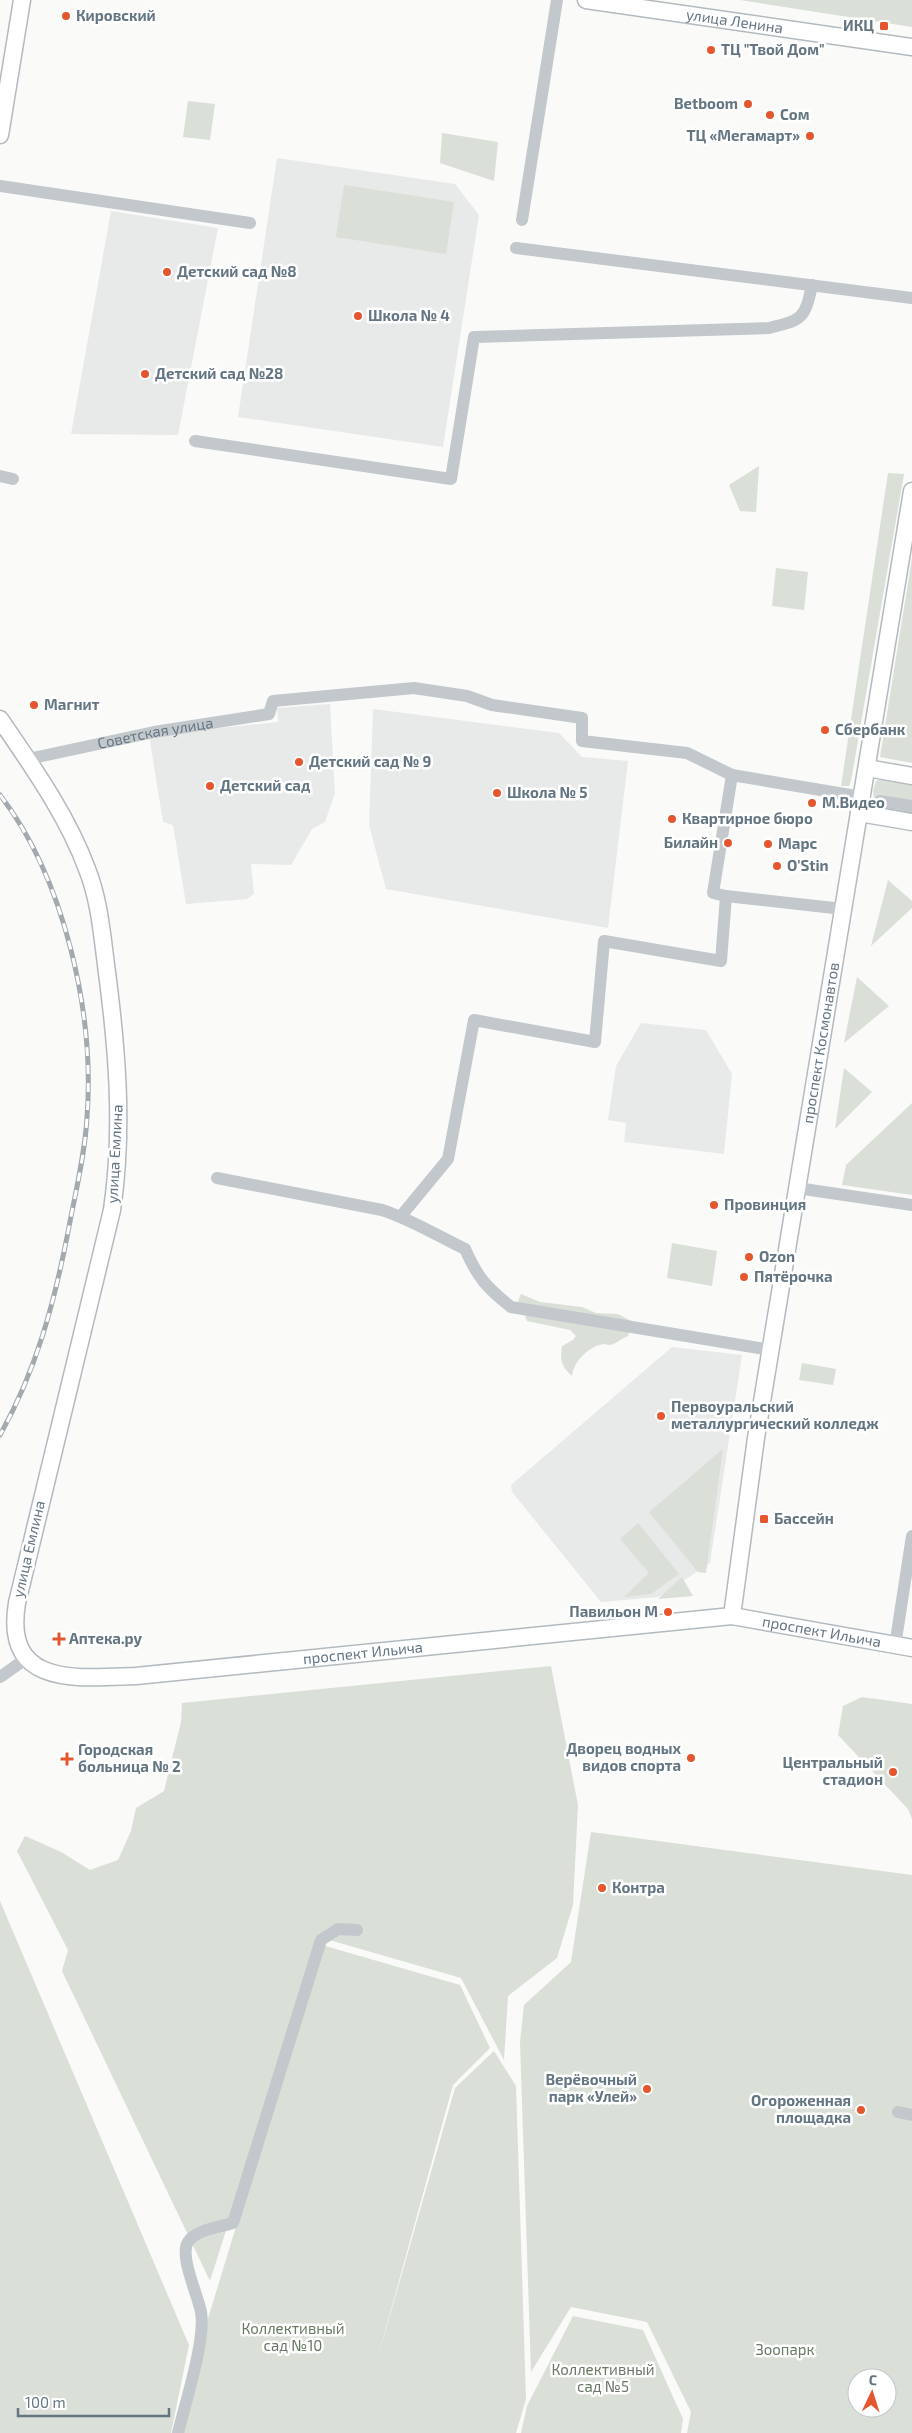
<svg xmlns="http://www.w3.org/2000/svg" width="912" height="2433" viewBox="0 0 912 2433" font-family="'Exo 2',sans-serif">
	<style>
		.built { fill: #e8e9e9 }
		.green { fill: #dadfd7; fill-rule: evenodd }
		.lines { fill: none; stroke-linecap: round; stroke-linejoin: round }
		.secondary-casing { stroke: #b3babf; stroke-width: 19 }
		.street { stroke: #c3c8cc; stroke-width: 12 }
		.secondary { stroke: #fff; stroke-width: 16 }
		.rail-casing { stroke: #a2aab0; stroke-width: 5 }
		.rail { stroke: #fff; stroke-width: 3; stroke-dasharray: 9; stroke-linecap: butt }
		.poi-dot { fill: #e4572e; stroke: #fff; stroke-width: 2 }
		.labels { text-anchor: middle; stroke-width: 5; stroke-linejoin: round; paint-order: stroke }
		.poi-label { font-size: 15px; font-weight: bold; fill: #657683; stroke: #fff; text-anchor: start }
		.street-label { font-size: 15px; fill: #657683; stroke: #fff }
		.park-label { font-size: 15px; fill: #687a64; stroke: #fff }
	</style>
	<rect width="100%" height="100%" fill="#fafaf8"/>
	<path class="built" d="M277 158 455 184 479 215 443 447 238 417Z
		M111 211 218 228 178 435 71 434Z
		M330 704 335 793 325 822 312 829 291 865 251 864 254 894 247 899 186 904 173 825 163 822 149 735 278 722 277 708Z
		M373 709 559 733 582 757 628 761 608 928 386 889 369 825Z
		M641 1023 706 1030 732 1074 724 1154 624 1142 626 1123 608 1120 616 1066Z
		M672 1347 742 1355 710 1563 659 1597 601 1602 512 1492 511 1485Z"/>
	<path class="green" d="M740 0H912V27Z
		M188 101 215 104 210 140 183 137Z
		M442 133 498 142 494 181 440 163Z
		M344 185 454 202 446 254 336 237Z
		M759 466 756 512 740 511 729 485Z
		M888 473 904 474 851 781 849 786H841Z
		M912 558V763L880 757Z
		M776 568 808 572 804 610 772 606Z
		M883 779 912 782V813L875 806 873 791 876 781Z
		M888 880 912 901V908L871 946Z
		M857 977 889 1006 844 1043Z
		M844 1068 872 1092 835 1129Z
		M912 1103V1195L842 1185 846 1165Z
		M672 1243 717 1251 712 1286 667 1278Z
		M521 1294 540 1302 582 1307 596 1313 618 1314 635 1323 525 1308 518 1301Z
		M527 1313 629 1332 628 1336C622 1338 617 1343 611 1345 608 1345 606 1344 603 1344 588 1347 574 1361 572 1376 561 1366 560 1360 562 1346L573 1340 576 1336 570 1330 527 1321 525 1317Z
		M802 1363 836 1369 833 1385 799 1380Z
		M723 1449 706 1573 698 1572 649 1512Z
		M638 1523 679 1574 651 1594 624 1597 649 1573 620 1539Z
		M682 1577 693 1596 658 1599Z
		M551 1666 578 1805 573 1905 557 1958 508 1996 504 2060 461 1978 319 1937 210 2281 62 1971 68 1950 17 1851 25 1836 61 1852 90 1870 118 1860 131 1831 136 1808 164 1791 181 1722 182 1703Z
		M862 1697 912 1704V1819L908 1809 838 1735 843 1706Z
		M591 1832 912 1875V2433H687L691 2412 647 2322 571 2307 531 2372 520 2042 524 2005 571 1962ZM857 2378H887V2408H857Z
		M0 1901 189 2345 171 2433H0Z
		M322 1945 460 1985 490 2048 453 2085 376 2364 455 2088 494 2051 516 2086 526 2399 516 2433H179L199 2348Z
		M573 2316 643 2330 683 2419 681 2433H521L527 2406Z"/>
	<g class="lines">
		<defs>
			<g id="secondary">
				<path id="s2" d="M586 0 912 47"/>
				<path d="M0 135 22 0"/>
				<path id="s3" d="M0 719C32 766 67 815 87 869 99 899 102 933 106 965 117 1047 124 1128 112 1210L17 1603C3 1688 78 1678 136 1676L732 1616 912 1648"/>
				<path d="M867 768 912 776"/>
				<path d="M859 813 912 822"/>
				<path id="s4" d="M732 1616 756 1438 912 491"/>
			</g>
		</defs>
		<use href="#secondary" class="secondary-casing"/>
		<g class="street">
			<path d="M0 186 250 223"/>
			<path d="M522 220 557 0"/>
			<path d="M516 248 912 298"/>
			<path d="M195 441 451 479 474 337 769 328C802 320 805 319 812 285"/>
			<path d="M0 476 13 479"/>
			<path id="s1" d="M28 759 154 732 269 714 273 701 414 688 467 696 492 705 582 718V741L687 753 732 775 862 797"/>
			<path d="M880 801 912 806"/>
			<path d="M726 896 713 893 732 775"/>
			<path d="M217 1178 382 1210C410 1219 438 1236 465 1249 478 1278 486 1287 511 1307L771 1350"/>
			<path d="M797 1188 912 1205"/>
			<path d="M401 1216 448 1159 474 1020 595 1042 604 941 721 961 726 896 843 909"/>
			<path d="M895 1646 912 1536"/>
			<path d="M0 1677 27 1658"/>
			<path d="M898 2112 912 2115"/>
			<path d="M178 2433C185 2404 206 2339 201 2312 198 2295 179 2256 188 2242 195 2230 220 2227 233 2223L321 1940 338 1929 357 1930"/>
		</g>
		<use href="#secondary" class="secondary"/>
		<defs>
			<path id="rail" d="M0 795C64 878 95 1013 87 1117 85 1155 75 1194 68 1232 54 1304 36 1371 0 1435"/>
		</defs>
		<use href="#rail" class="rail-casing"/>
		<use href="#rail" class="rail"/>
	</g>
	<g class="poi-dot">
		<circle cx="66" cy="16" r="5"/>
		<rect x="879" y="21" width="10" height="10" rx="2.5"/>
		<circle cx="711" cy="50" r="5"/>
		<circle cx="748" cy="104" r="5"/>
		<circle cx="770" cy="115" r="5"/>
		<circle cx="810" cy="136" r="5"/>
		<circle cx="167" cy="272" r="5"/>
		<circle cx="358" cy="316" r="5"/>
		<circle cx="145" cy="374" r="5"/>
		<circle cx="34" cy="705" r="5"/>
		<circle cx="825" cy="730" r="5"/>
		<circle cx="299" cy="762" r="5"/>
		<circle cx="210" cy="786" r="5"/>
		<circle cx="497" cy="793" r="5"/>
		<circle cx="812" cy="803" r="5"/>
		<circle cx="672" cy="819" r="5"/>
		<circle cx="728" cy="843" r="5"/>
		<circle cx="768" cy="844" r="5"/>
		<circle cx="777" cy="866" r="5"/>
		<circle cx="714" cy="1205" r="5"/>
		<circle cx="749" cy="1257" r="5"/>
		<circle cx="744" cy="1277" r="5"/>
		<circle cx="661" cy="1416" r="5"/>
		<rect x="759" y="1514" width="10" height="10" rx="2.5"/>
		<circle cx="668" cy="1612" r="5"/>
		<path d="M56.5 1631.5h5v5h5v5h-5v5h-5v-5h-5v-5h5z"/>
		<circle cx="691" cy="1758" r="5"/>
		<path d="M64.5 1751.5h5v5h5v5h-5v5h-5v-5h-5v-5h5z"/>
		<circle cx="893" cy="1772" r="5"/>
		<circle cx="602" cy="1888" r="5"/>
		<circle cx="647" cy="2089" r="5"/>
		<circle cx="861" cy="2110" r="5"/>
	</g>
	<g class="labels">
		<g class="poi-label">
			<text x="76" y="21">Кировский</text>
			<text x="874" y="31" text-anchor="end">ИКЦ</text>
			<text x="721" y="55">ТЦ "Твой Дом"</text>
			<text x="738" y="109" text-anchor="end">Betboom</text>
			<text x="780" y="120">Сом</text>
			<text x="800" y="141" text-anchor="end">ТЦ «Мегамарт»</text>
			<text x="177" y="277">Детский сад №8</text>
			<text x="368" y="321">Школа № 4</text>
			<text x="155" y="379">Детский сад №28</text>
			<text x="44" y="710">Магнит</text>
			<text x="835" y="735">Сбербанк</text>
			<text x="309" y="767">Детский сад № 9</text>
			<text x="220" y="791">Детский сад</text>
			<text x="507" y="798">Школа № 5</text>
			<text x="822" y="808">М.Видео</text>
			<text x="682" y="824">Квартирное бюро</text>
			<text x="718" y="848" text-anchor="end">Билайн</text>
			<text x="778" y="849">Марс</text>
			<text x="787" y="871">O'Stin</text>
			<text x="724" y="1210">Провинция</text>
			<text x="759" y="1262">Ozon</text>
			<text x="754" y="1282">Пятёрочка</text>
			<text x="671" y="1412">Первоуральский<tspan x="671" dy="17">металлургический колледж</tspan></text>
			<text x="774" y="1524">Бассейн</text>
			<text x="658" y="1617" text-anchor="end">Павильон М</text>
			<text x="69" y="1644">Аптека.ру</text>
			<text x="681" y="1754" text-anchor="end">Дворец водных<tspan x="681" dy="17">видов спорта</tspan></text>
			<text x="78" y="1755">Городская<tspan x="78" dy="17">больница № 2</tspan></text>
			<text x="883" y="1768" text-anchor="end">Центральный<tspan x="883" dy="17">стадион</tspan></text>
			<text x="612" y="1893">Контра</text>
			<text x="637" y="2085" text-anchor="end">Верёвочный<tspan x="637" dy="17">парк «Улей»</tspan></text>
			<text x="851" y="2106" text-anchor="end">Огороженная<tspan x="851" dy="17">площадка</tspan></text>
		</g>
		<g class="street-label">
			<text dy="5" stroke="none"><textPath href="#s2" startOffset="150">улица Ленина</textPath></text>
			<text dy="5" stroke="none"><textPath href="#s1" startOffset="130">Советская улица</textPath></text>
			<text dy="5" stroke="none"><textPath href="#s4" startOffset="580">проспект Космонавтов</textPath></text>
			<text transform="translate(115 1154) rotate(-87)" y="5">улица Емлина</text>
			<text transform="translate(29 1549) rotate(-77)" y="5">улица Емлина</text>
			<text dy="5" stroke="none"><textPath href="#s3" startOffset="1784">проспект Ильича</textPath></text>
			<text dy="5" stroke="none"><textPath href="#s3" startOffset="1322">проспект Ильича</textPath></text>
		</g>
		<g class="park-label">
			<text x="293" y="2334">Коллективный<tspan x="293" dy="17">сад №10</tspan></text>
			<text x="785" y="2355">Зоопарк</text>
			<text x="603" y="2375">Коллективный<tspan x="603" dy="17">сад №5</tspan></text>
		</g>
	</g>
	<g transform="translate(872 2393) rotate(4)"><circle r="24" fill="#ffffff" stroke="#c1c8cd"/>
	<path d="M0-4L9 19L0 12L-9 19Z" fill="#e4572e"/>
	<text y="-8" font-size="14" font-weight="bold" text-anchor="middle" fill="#657683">С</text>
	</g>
	<path d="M18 2408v8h151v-8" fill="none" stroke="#657683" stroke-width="2.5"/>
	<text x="25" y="2408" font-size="15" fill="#657683" stroke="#ffffff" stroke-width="4" paint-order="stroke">100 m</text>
</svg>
